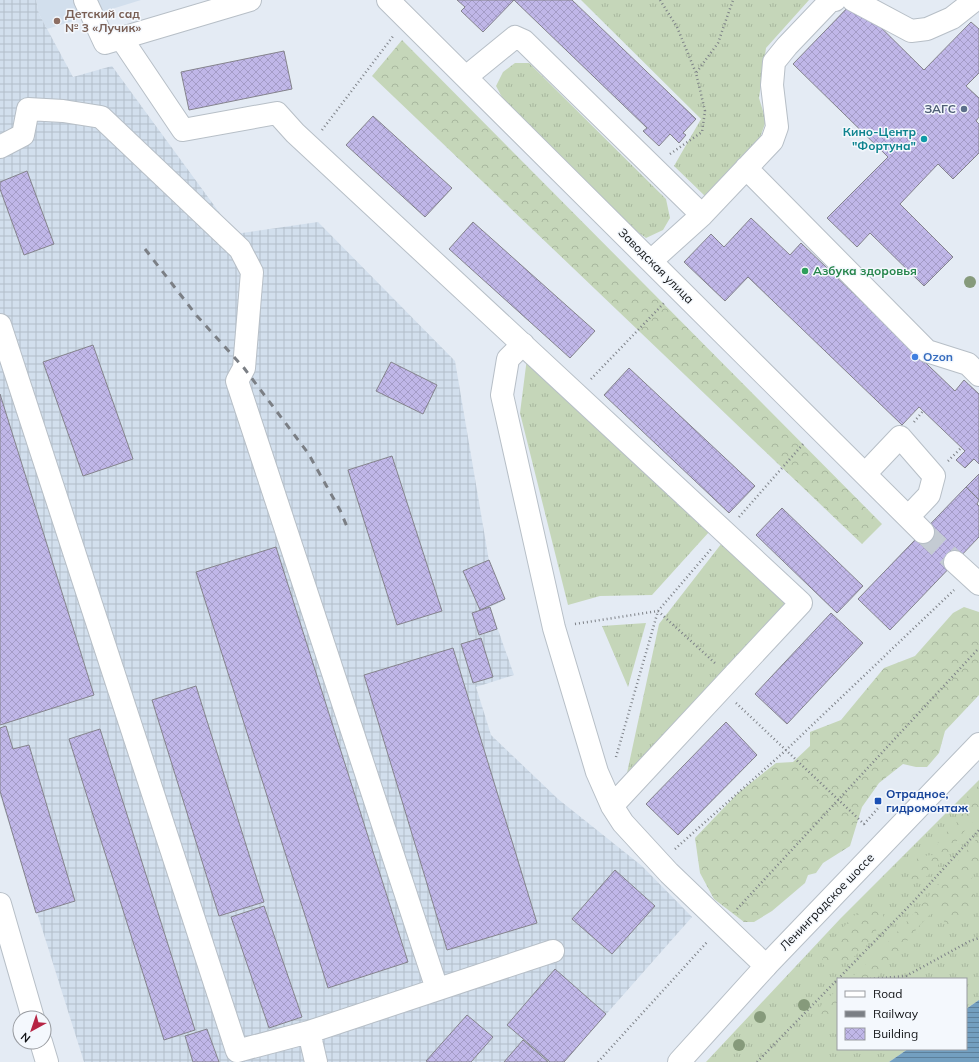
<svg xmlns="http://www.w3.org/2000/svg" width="979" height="1062" viewBox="0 0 979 1062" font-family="Mulish,sans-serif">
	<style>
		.built { fill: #d2dfed }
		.industrial { fill: url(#industrial-grid) }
		.grass { fill: url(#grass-tufts) }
		.forest { fill: url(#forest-crowns) }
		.water { fill: url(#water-rules) }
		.building { fill: url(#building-cross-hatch); stroke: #84838c }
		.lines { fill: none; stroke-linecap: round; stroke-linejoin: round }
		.minor-tunnel { stroke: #c4cbd3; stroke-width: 22; stroke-dasharray: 22 11; stroke-linecap: butt }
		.minor-casing { stroke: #b7bfc7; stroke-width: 24 }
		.major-casing { stroke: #b7bfc7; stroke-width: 24 }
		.path { stroke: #7d8187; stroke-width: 2.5; stroke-dasharray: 1 3; stroke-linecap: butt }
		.minor { stroke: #fff; stroke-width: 22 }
		.major { stroke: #fff; stroke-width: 22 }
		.rail { stroke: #7b7f85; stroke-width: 3; stroke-dasharray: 7 7; stroke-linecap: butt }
		.tree { fill: #869a7b }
		.education-dot { fill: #8d6e63; stroke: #f4f8fd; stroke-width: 1.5 }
		.service-dot { fill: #5c6f8a; stroke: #f4f8fd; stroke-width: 1.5 }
		.culture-dot { fill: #0f9aa8; stroke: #f4f8fd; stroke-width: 1.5 }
		.leisure-dot { fill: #2e9e5b; stroke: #f4f8fd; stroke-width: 1.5 }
		.shop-dot { fill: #3f7fe0; stroke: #f4f8fd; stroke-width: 1.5 }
		.transit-dot { fill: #1a4fb4; stroke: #f4f8fd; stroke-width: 1.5 }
		.labels { text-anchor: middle; stroke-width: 3; stroke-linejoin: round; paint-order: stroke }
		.education-label { font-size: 12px; font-weight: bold; fill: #785e54; stroke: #f4f8fd; text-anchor: start }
		.service-label { font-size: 12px; font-weight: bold; fill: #4e5e75; stroke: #f4f8fd; text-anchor: end }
		.culture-label { font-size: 12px; font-weight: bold; fill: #0d838f; stroke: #f4f8fd; text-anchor: end }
		.street-label { font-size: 12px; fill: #111316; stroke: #f4f8fd }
		.leisure-label { font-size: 12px; font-weight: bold; fill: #27864d; stroke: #f4f8fd; text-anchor: start }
		.shop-label { font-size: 12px; font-weight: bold; fill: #366cbe; stroke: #f4f8fd; text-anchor: start }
		.transit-label { font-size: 12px; font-weight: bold; fill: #164399; stroke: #f4f8fd; text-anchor: start }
	</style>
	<defs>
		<pattern id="industrial-grid" width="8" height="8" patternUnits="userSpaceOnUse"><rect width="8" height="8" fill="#d2dfed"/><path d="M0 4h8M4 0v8" fill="none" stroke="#b3beca"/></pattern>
		<pattern id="grass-tufts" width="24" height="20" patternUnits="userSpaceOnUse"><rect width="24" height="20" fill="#c5d6b9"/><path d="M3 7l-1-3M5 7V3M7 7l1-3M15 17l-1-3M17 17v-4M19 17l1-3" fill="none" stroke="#a8b79e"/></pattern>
		<pattern id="forest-crowns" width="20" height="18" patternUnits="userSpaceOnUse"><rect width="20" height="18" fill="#c5d6b9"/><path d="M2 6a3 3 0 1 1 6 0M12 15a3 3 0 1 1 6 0" fill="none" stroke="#a8b79e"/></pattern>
		<pattern id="water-rules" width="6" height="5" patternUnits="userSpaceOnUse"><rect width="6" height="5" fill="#739fc0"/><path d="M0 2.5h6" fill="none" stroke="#5d809b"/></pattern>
		<pattern id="building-cross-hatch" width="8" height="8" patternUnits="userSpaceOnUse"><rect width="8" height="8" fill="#c0b7e8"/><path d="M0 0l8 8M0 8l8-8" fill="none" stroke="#a49cc6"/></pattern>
	</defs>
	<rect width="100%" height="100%" fill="#e4ebf4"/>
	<path class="built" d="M36 0H141L47 29 39 14Z"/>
	<path class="industrial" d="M0 0H36L39 14 73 77 112 66 235 234 318 222 455 361 489 561 505 600 490 607 514 675 476 687 491 735 558 799 642 866 692 917 564 1062H84L0 795Z"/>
	<path class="grass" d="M581 0H809L766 48 759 98 766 121 758 143 705 196 674 166 701 119Z
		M515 63H529L666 199 670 218 663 230 646 238 635 230 503 99 496 86 503 72Z
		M527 358 709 532 652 595 600 596 568 605 520 413Z
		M725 539 791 604 624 787 659 624Z
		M646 623 628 687 602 626Z
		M979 780V1000L966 1009V979H838V1049H908L889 1062H706L840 919Z"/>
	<path class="forest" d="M402 40 882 524 862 544 372 76Z
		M964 607 979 612V695L945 731 939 753 927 767H916L903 764 879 783 862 807 850 846 823 863 816 873 808 875 805 883 772 911 754 922H744L714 899 700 873 695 838 738 793 776 763 793 762 810 746V732L841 720 884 668 915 656 953 613Z
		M979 785V817C958 830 935 885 909 883L908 879 912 862 921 856 933 855 935 853 938 842 942 835 954 827 962 813 968 795Z
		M979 836V865L973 872 971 885 974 894 973 903 966 919 949 925 944 922 945 911 943 907H937L920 925 876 979H850C898 936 938 885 979 836Z
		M874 907 881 909 884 918 867 945 849 961 825 966 821 962 830 943 853 916Z
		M838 990V1017L822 1021 816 1015C821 1003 828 997 838 990Z"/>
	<path class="water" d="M979 1000V1062H889L908 1049H966V1009Z"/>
	<path class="building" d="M457 0H572L696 119 683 133 686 135 679 143 670 134 659 146 643 131 647 128 514 0 483 32 461 11 465 7Z
		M854 1 924 70 971 22 979 29V73L966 86 979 98V117L976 121 979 124V153L953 179 938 164 900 204 953 257 924 286 870 233 857 247 827 218 888 157 793 64Z
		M284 51 292 89 189 110 181 72Z
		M373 116 452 188 425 217 346 145Z
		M27 171 54 244 24 255 0 189V182Z
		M751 218 790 255 801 243 955 391 964 380 979 394V464L974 459 965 468 956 460 965 451 919 407 902 425 748 277 725 301 684 262 711 234 724 247Z
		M473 222 595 331 570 358 449 249Z
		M93 345 133 459 83 476 43 362Z
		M391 362 437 385 423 414 376 391Z
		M629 368 755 486 729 513 604 395Z
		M0 394 94 695 0 725Z
		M392 456 442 611 397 625 348 470Z
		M979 474V500L966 487Z
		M966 487 979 500 977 504 979 506V537L890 630 858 599Z
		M782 508 863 586 837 613 756 535Z
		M276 547 408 962 328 988 196 572Z
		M489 560 505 599 480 610 463 571Z
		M490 607 497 629 479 635 472 613Z
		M831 613 863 643 787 724 755 694Z
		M481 638 493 677 473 683 461 644Z
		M453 648 537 923 447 950 364 675Z
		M196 686 264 902 219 916 152 700Z
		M726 722 757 755 678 835 646 804Z
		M6 726 13 749 29 745 75 901 36 913 0 791V728Z
		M100 729 195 1030 164 1040 69 739Z
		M615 870 655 906 612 954 572 919Z
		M264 906 302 1017 269 1028 231 917Z
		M555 969 606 1014 564 1062H550L507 1025Z
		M467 1015 493 1037 471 1062H428L426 1061Z
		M207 1029 219 1062H193L185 1036Z
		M523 1040 548 1062H504Z"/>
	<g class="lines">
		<path class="minor-tunnel" d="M923 532 955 562"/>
		<defs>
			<path id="minor" d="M85 0 105 43 250 0
				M388 0 923 532
				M853 0 911 31 927 29 952 18 975 0
				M121 38 183 130 277 113 295 133 801 603 612 806
				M466 77 515 37 524 41 702 215
				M0 147 23 135 28 109 63 111 101 117 240 249 252 272 244 368 237 381 437 989
				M746 168 927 351 968 364 979 375
				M651 261 702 215 772 141 777 127 772 85 774 62 787 46 830 1 835 0
				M0 325 237 1051 309 1032
				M523 344 508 359 502 395 554 628 597 772 612 806 623 823 669 873 766 966
				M865 474 900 437 934 476 929 495 908 517
				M955 562 979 584
				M0 904 33 1018
				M41 1042 47 1062
				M316 1062 309 1032 553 951"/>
			<path id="major" d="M679 1062 766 966 979 744"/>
		</defs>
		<use href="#minor" class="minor-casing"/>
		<use href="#major" class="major-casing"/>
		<path class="path" d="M660 0 677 27 696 73
			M322 130 394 35
			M670 154 702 132 705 111 696 73 718 43 733 0
			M591 379 664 303
			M914 422 923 411
			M948 461 961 448
			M739 517 804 443
			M575 624 658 611 712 548
			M736 703 864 824 879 807
			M616 757 658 611 716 664
			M675 849 785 751 954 590
			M737 909 979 648
			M870 979 906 976 970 941 979 938
			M835 982 913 902 979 830
			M598 1062 708 941
			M757 1062 835 982H838"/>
		<use href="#minor" class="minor"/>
		<use href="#major" class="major"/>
		<path class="rail" d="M145 249 197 316 244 368 308 453 340 510 348 529"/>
	</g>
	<g class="tree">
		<circle cx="970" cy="282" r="6"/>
		<circle cx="804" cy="1005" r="6"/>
		<circle cx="760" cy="1017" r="6"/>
		<circle cx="739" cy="1045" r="6"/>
	</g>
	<circle class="education-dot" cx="57" cy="21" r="4"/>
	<circle class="service-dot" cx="964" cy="109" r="4"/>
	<circle class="culture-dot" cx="924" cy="139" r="4"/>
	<circle class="leisure-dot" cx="805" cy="271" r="4"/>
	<circle class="shop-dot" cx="915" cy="357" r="4"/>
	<rect class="transit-dot" x="874" y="797" width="8" height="8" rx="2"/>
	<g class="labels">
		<g class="education-label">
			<text x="65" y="18">Детский сад<tspan x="65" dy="14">№ 3 «Лучик»</tspan></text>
		</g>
		<g class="service-label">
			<text x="956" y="113">ЗАГС</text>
		</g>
		<g class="culture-label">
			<text x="916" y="136">Кино-Центр<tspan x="916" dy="14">"Фортуна"</tspan></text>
		</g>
		<g class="street-label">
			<text transform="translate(656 266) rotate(45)" y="4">Заводская улица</text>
			<text transform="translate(827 902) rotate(-46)" y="4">Ленинградское шоссе</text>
		</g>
		<g class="leisure-label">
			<text x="813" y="275">Азбука здоровья</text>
		</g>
		<g class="shop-label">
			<text x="923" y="361">Ozon</text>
		</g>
		<g class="transit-label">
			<text x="886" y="798">Отрадное,<tspan x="886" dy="14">гидромонтаж</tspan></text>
		</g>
	</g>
	<rect x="837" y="978" width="130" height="72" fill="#f4f8fd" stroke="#999ca1"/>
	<rect x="845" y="991" width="20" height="6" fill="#ffffff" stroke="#999ca1"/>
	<text x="873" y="998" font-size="12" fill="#111316">Road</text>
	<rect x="845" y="1011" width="20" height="6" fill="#7b7f85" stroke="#999ca1"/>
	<text x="873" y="1018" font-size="12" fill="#111316">Railway</text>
	<rect x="845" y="1028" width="20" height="12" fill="url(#building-cross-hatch)" stroke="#999ca1"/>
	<text x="873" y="1038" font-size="12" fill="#111316">Building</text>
	<g transform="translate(32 1030) rotate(220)"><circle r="19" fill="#f4f8fd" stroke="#999ca1"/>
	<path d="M0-3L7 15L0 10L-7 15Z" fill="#b62444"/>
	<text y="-6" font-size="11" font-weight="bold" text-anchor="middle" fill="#111316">N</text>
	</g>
</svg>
